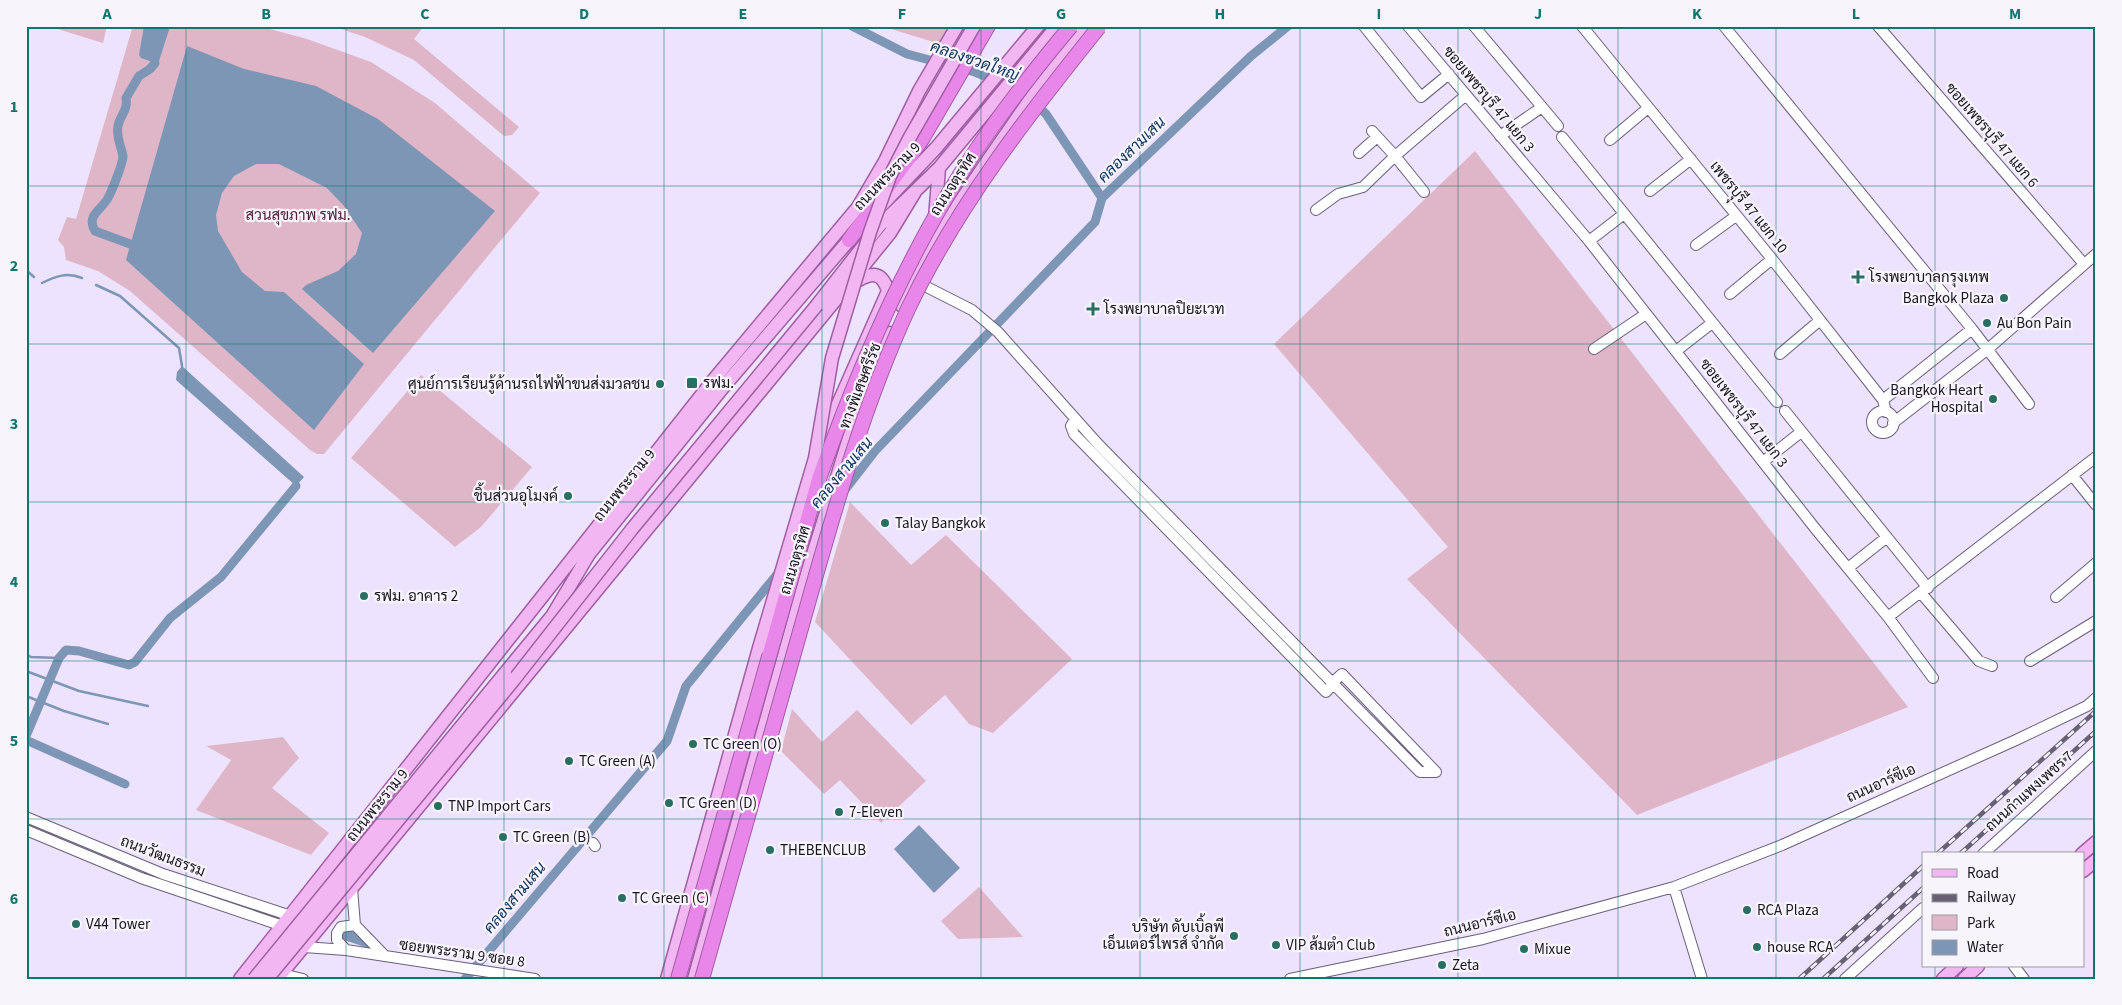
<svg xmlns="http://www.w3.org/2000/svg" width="2122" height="1005" viewBox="0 0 2122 1005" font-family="'Source Sans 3',Sarabun,sans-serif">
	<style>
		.green { fill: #dfb6c7 }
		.water { fill: #7d96b5 }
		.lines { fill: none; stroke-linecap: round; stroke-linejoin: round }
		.stream { stroke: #7d96b5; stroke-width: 2.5 }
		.canal { stroke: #7d96b5; stroke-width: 9 }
		.minor-casing { stroke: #695f7b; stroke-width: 12 }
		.major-casing { stroke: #a05ea3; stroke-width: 15 }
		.highway-casing { stroke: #a05ea3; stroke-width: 16 }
		.minor { stroke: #fff; stroke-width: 10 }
		.major { stroke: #f2b6f2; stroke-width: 12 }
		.highway { stroke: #e986ea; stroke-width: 14 }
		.rail-casing { stroke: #686173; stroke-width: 4.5 }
		.rail { stroke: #f7f4fb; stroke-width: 2.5; stroke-dasharray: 8; stroke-linecap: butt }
		.major-bridge-casing { stroke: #a05ea3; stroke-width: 15; stroke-linecap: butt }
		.highway-bridge-casing { stroke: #a05ea3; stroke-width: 16; stroke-linecap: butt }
		.major-bridge { stroke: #f2b6f2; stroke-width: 12 }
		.highway-bridge { stroke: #e986ea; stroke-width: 14 }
		.grid { fill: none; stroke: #0f766e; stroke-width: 1; stroke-opacity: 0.55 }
		.poi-dot { fill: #286e62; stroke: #f7f4fb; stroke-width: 2 }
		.labels { text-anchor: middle; stroke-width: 4.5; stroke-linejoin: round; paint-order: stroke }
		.street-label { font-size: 15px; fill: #191420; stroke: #f7f4fb }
		.park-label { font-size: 15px; fill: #56213c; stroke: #f7f4fb }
		.poi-label { font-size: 15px; fill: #191420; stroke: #f7f4fb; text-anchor: start }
		.water-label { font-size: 16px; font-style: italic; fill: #113760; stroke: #f7f4fb }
		.neatline { fill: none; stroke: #0f766e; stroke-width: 2 }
		.grid-label { font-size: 16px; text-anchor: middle; font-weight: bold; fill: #0f766e }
	</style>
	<rect width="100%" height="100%" fill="#ede3fe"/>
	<path class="green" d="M48 26H107L103 43Z
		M124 26H259L307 39 371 62 435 103 540 193 324 454H317L310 450 130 291 98 271 66 260 64 247 58 240 67 217 76 219 132 29Z
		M332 26H424L414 39 519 127 512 135 504 136 414 60 365 37Z
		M881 26H953L940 44Z
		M1475 151 1908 707 1637 815 1407 579 1448 547 1274 344Z
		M421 375 532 467 481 527 455 547 351 458Z
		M850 502 911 565 946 535 1072 659 993 733 969 724 945 695 911 725 815 622Z
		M792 709 822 742 857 710 926 781 881 823 840 780 824 794 781 751Z
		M283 737 299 758 272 788 329 833 311 855 196 810 231 760 206 746Z
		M979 887 1023 937 958 939 941 921Z"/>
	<path class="water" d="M144 26H167L169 30 159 61 155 63 141 58 139 55Z
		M187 46 244 69 316 86 378 119 495 211 373 353 302 289 306 285 338 271 356 254 362 233 344 206 327 188 279 164H256L234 176 222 193 216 215 218 231 242 272 265 291 284 292 364 364 314 430 126 260Z
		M182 366 304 477 296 486 176 380 177 372Z
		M919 825 960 868 934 893 894 849Z
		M350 929 369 946 368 948 341 939 342 931Z"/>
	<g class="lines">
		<path class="stream" d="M26 270 34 277
			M42 283C56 276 67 272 82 278
			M96 285 120 296 179 348 182 366
			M26 654 31 657 59 658
			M26 671 79 691 148 706
			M26 696 64 711 108 724"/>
		<path class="canal" d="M852 26 907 54 975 72 1023 92 1046 114 1102 198
			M130 244 95 231C85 214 104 209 109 196 113 188 123 163 123 156 121 146 116 137 118 126 120 115 128 111 126 98L139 76 150 69 155 63
			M844 491 875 451 1095 222 1102 198 1251 56 1288 26
			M26 736 59 658 66 650 79 651 129 665 135 662 170 618 221 577 296 486
			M26 740 125 784
			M465 979 667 741 686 686 779 572"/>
		<defs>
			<path id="minor" d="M1364 26 1421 97 1449 74
				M1408 26 1589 241 1814 527 1888 617 2096 457
				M1474 26 1558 126
				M1582 26 1772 259 1883 400 1886 412
				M1724 26 1972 329 2029 404
				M1878 26 2084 264
				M1500 136 1542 107
				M1562 137 1777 402
				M1610 140 1648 108
				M1359 153 1377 137
				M1650 191 1691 159
				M1424 192 1395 156 1466 95
				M1316 210 1338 194 1363 187 1395 156 1372 131
				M1589 241 1624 214
				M1696 245 1736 216
				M915 281 972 310 998 332 1098 444 1413 765 1420 772H1436
				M1730 294 1772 259
				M1594 349 1646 314
				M1676 351 1712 323
				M1780 354 1819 321
				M1883 400 1972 329
				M1785 411 1928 588
				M1872 422a11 11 0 1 1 22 0a11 11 0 1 1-22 0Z
				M1075 419 1071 426 1074 434 1326 692 1334 683
				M1893 423 1988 349 2096 254
				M1763 462 1801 432
				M2072 475 2096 505
				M1848 568 1887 537
				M1921 593 1979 661 1992 666
				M2056 597 2096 563
				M1888 617 1933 678
				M2030 661 2096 621
				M1333 682 1342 674 1436 772
				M26 817 163 874 291 916
				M26 830 141 878 283 926
				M593 843 595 846
				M1983 854 2096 751
				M1674 887 1702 979
				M352 889 355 925 385 956
				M304 947 346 950 535 979
				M346 950 337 940V933L341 927 355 925
				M2014 966 2024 979
				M282 974 303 979
				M1290 979 1483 939 1674 887 1782 845 2016 740 2087 706 2096 698
				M1845 979 1923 908"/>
			<path id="major" d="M878 209 936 148 1038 26
				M935 218 939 168
				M817 305 879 226 939 168 1057 26
				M902 306C931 243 969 187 1009 130 1033 95 1058 58 1087 26
				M819 447 888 291C881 269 870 273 853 283
				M505 673 552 616 589 554 725 385 856 232
				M2082 854 2096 842
				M2083 871 2096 860
				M240 979 715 378 858 207 885 161 919 91 957 26
				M277 979 847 286 890 233 915 192
				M667 979 759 648
				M694 979 806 577 853 425 890 333
				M1943 979 1957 966
				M1964 979 1978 966"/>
			<path id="highway" d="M849 240 921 141 988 26"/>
		</defs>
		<use href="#minor" class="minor-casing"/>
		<use href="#major" class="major-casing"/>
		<use href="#highway" class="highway-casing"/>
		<use href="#minor" class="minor"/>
		<use href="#major" class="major"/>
		<use href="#highway" class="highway"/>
		<defs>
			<path id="rail" d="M1937 854 2096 711
				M1960 854 2096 731
				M1799 979 1923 866
				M1823 979 1923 888"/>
		</defs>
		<use href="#rail" class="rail-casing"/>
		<use href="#rail" class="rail"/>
		<defs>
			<path id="major-bridge" d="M759 648 815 458 832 358 870 232 890 176 910 137 974 26
				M254 979 505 673
				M267 979 513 681 632 529 817 305"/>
			<path id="highway-bridge" d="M678 979 820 476C857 372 900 271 958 178 991 125 1030 75 1071 26
				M702 979C736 860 769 740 803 621 833 515 862 409 908 309 957 206 1028 115 1099 27"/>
		</defs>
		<use href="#major-bridge" class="major-bridge-casing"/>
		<use href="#highway-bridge" class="highway-bridge-casing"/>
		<use href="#major-bridge" class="major-bridge"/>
		<use href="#highway-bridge" class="highway-bridge"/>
	</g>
	<path class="grid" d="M186 26V979M346 26V979M504 26V979M664 26V979M822 26V979M981 26V979M1140 26V979M1300 26V979M1458 26V979M1618 26V979M1776 26V979M1935 26V854M26 186H2096M26 344H2096M26 502H2096M26 661H2096M26 819H2096M1935 966V979"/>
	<g class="poi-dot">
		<path d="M1855.5 269.5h5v5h5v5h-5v5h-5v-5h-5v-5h5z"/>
		<circle cx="2004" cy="298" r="5"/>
		<path d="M1090.5 301.5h5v5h5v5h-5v5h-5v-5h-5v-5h5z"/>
		<circle cx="1987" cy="323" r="5"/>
		<rect x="686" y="377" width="12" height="12" rx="2.5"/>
		<circle cx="660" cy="384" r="5"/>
		<circle cx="1993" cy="399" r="5"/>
		<circle cx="568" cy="496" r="5"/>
		<circle cx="885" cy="523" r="5"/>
		<circle cx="364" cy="596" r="5"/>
		<circle cx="693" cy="744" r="5"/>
		<circle cx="569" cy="761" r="5"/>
		<circle cx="669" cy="803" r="5"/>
		<circle cx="438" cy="806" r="5"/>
		<circle cx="839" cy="812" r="5"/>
		<circle cx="503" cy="837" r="5"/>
		<circle cx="770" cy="850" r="5"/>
		<circle cx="622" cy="898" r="5"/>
		<circle cx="1747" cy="910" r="5"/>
		<circle cx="76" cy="924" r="5"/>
		<circle cx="1234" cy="936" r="5"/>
		<circle cx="1276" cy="945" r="5"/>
		<circle cx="1757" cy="947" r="5"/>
		<circle cx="1524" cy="949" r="5"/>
		<circle cx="1442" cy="965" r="5"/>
	</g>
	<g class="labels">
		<g class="street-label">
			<text transform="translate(1489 99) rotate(50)" y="5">ซอยเพชรบุรี 47 แยก 3</text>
			<text transform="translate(1992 135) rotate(49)" y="5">ซอยเพชรบุรี 47 แยก 6</text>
			<text transform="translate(887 176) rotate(-46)" y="5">ถนนพระราม 9</text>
			<text transform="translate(953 184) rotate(-57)" y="5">ถนนจตุรทิศ</text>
			<text transform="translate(1749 207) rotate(51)" y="5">เพชรบุุรี 47 แยก 10</text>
			<text transform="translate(860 386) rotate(-69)" y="5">ทางพิเศษศรีรัช</text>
			<text transform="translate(1744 413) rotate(52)" y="5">ซอยเพชรบุรี 47 แยก 3</text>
			<text transform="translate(624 485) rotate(-51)" y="5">ถนนพระราม 9</text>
			<text transform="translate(795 560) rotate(-73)" y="5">ถนนจตุรทิศ</text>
			<text transform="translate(1881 783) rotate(-24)" y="5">ถนนอาร์ซีเอ</text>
			<text transform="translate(2029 791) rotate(-42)" y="5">ถนนกำแพงเพชร 7</text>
			<text transform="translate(377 805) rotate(-51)" y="5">ถนนพระราม 9</text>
			<text transform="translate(163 856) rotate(21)" y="5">ถนนวัฒนธรรม</text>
			<text transform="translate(1480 923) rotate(-14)" y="5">ถนนอาร์ซีเอ</text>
			<text transform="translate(462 953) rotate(8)" y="5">ซอยพระราม 9 ซอย 8</text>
		</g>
		<g class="park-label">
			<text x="298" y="220">สวนสุขภาพ รฟม.</text>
		</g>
		<g class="poi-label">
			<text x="1869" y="282">โรงพยาบาลกรุงเทพ</text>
			<text x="1994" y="303" text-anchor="end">Bangkok Plaza</text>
			<text x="1104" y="314">โรงพยาบาลปิยะเวท</text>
			<text x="1997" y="328">Au Bon Pain</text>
			<text x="703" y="388">รฟม.</text>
			<text x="650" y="389" text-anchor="end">ศูนย์การเรียนรู้ด้านรถไฟฟ้าขนส่งมวลชน</text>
			<text x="1983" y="395" text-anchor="end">Bangkok Heart<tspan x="1983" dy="17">Hospital</tspan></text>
			<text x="558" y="501" text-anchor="end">ชิ้นส่วนอุโมงค์</text>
			<text x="895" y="528">Talay Bangkok</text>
			<text x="374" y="601">รฟม. อาคาร 2</text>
			<text x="703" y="749">TC Green (O)</text>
			<text x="579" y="766">TC Green (A)</text>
			<text x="679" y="808">TC Green (D)</text>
			<text x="448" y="811">TNP Import Cars</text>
			<text x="849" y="817">7-Eleven</text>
			<text x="513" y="842">TC Green (B)</text>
			<text x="780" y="855">THEBENCLUB</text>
			<text x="632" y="903">TC Green (C)</text>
			<text x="1757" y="915">RCA Plaza</text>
			<text x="86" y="929">V44 Tower</text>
			<text x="1224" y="932" text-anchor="end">บริษัท ดับเบิ้ลพี<tspan x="1224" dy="17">เอ็นเตอร์ไพรส์ จำกัด</tspan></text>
			<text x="1286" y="950">VIP ส้มตำ Club</text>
			<text x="1767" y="952">house RCA</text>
			<text x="1534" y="954">Mixue</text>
			<text x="1452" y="970">Zeta</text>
		</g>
		<g class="water-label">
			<text transform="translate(975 60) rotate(19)" y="6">คลองชวดใหญ่</text>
			<text transform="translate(1131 149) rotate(-44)" y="6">คลองสามเสน</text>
			<text transform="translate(841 472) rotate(-50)" y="6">คลองสามเสน</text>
			<text transform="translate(514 897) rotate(-50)" y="6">คลองสามเสน</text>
		</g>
	</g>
	<rect width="2122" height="1005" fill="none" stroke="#f7f4fb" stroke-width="55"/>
	<rect x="1922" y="852" width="162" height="115" fill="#f7f4fb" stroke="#9e9aa3"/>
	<rect x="1932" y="869" width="25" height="8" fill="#f2b6f2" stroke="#9e9aa3"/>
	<text x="1967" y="878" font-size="15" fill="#191420">Road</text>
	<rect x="1932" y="894" width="25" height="8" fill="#686173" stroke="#9e9aa3"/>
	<text x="1967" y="902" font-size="15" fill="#191420">Railway</text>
	<rect x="1932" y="915" width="25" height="15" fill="#dfb6c7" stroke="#9e9aa3"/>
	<text x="1967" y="928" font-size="15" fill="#191420">Park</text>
	<rect x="1932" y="940" width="25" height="15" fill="#7d96b5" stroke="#9e9aa3"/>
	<text x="1967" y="952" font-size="15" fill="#191420">Water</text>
	<rect x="28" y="28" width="2066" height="950" class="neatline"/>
	<g class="grid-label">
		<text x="107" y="19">A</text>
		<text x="266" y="19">B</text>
		<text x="425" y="19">C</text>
		<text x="584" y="19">D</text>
		<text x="743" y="19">E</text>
		<text x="902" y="19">F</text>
		<text x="1061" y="19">G</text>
		<text x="1220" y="19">H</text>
		<text x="1379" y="19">I</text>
		<text x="1538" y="19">J</text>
		<text x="1697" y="19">K</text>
		<text x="1856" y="19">L</text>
		<text x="2015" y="19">M</text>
		<text x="14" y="112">1</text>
		<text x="14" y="271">2</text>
		<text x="14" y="429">3</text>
		<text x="14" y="587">4</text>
		<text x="14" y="746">5</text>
		<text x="14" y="904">6</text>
	</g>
</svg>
